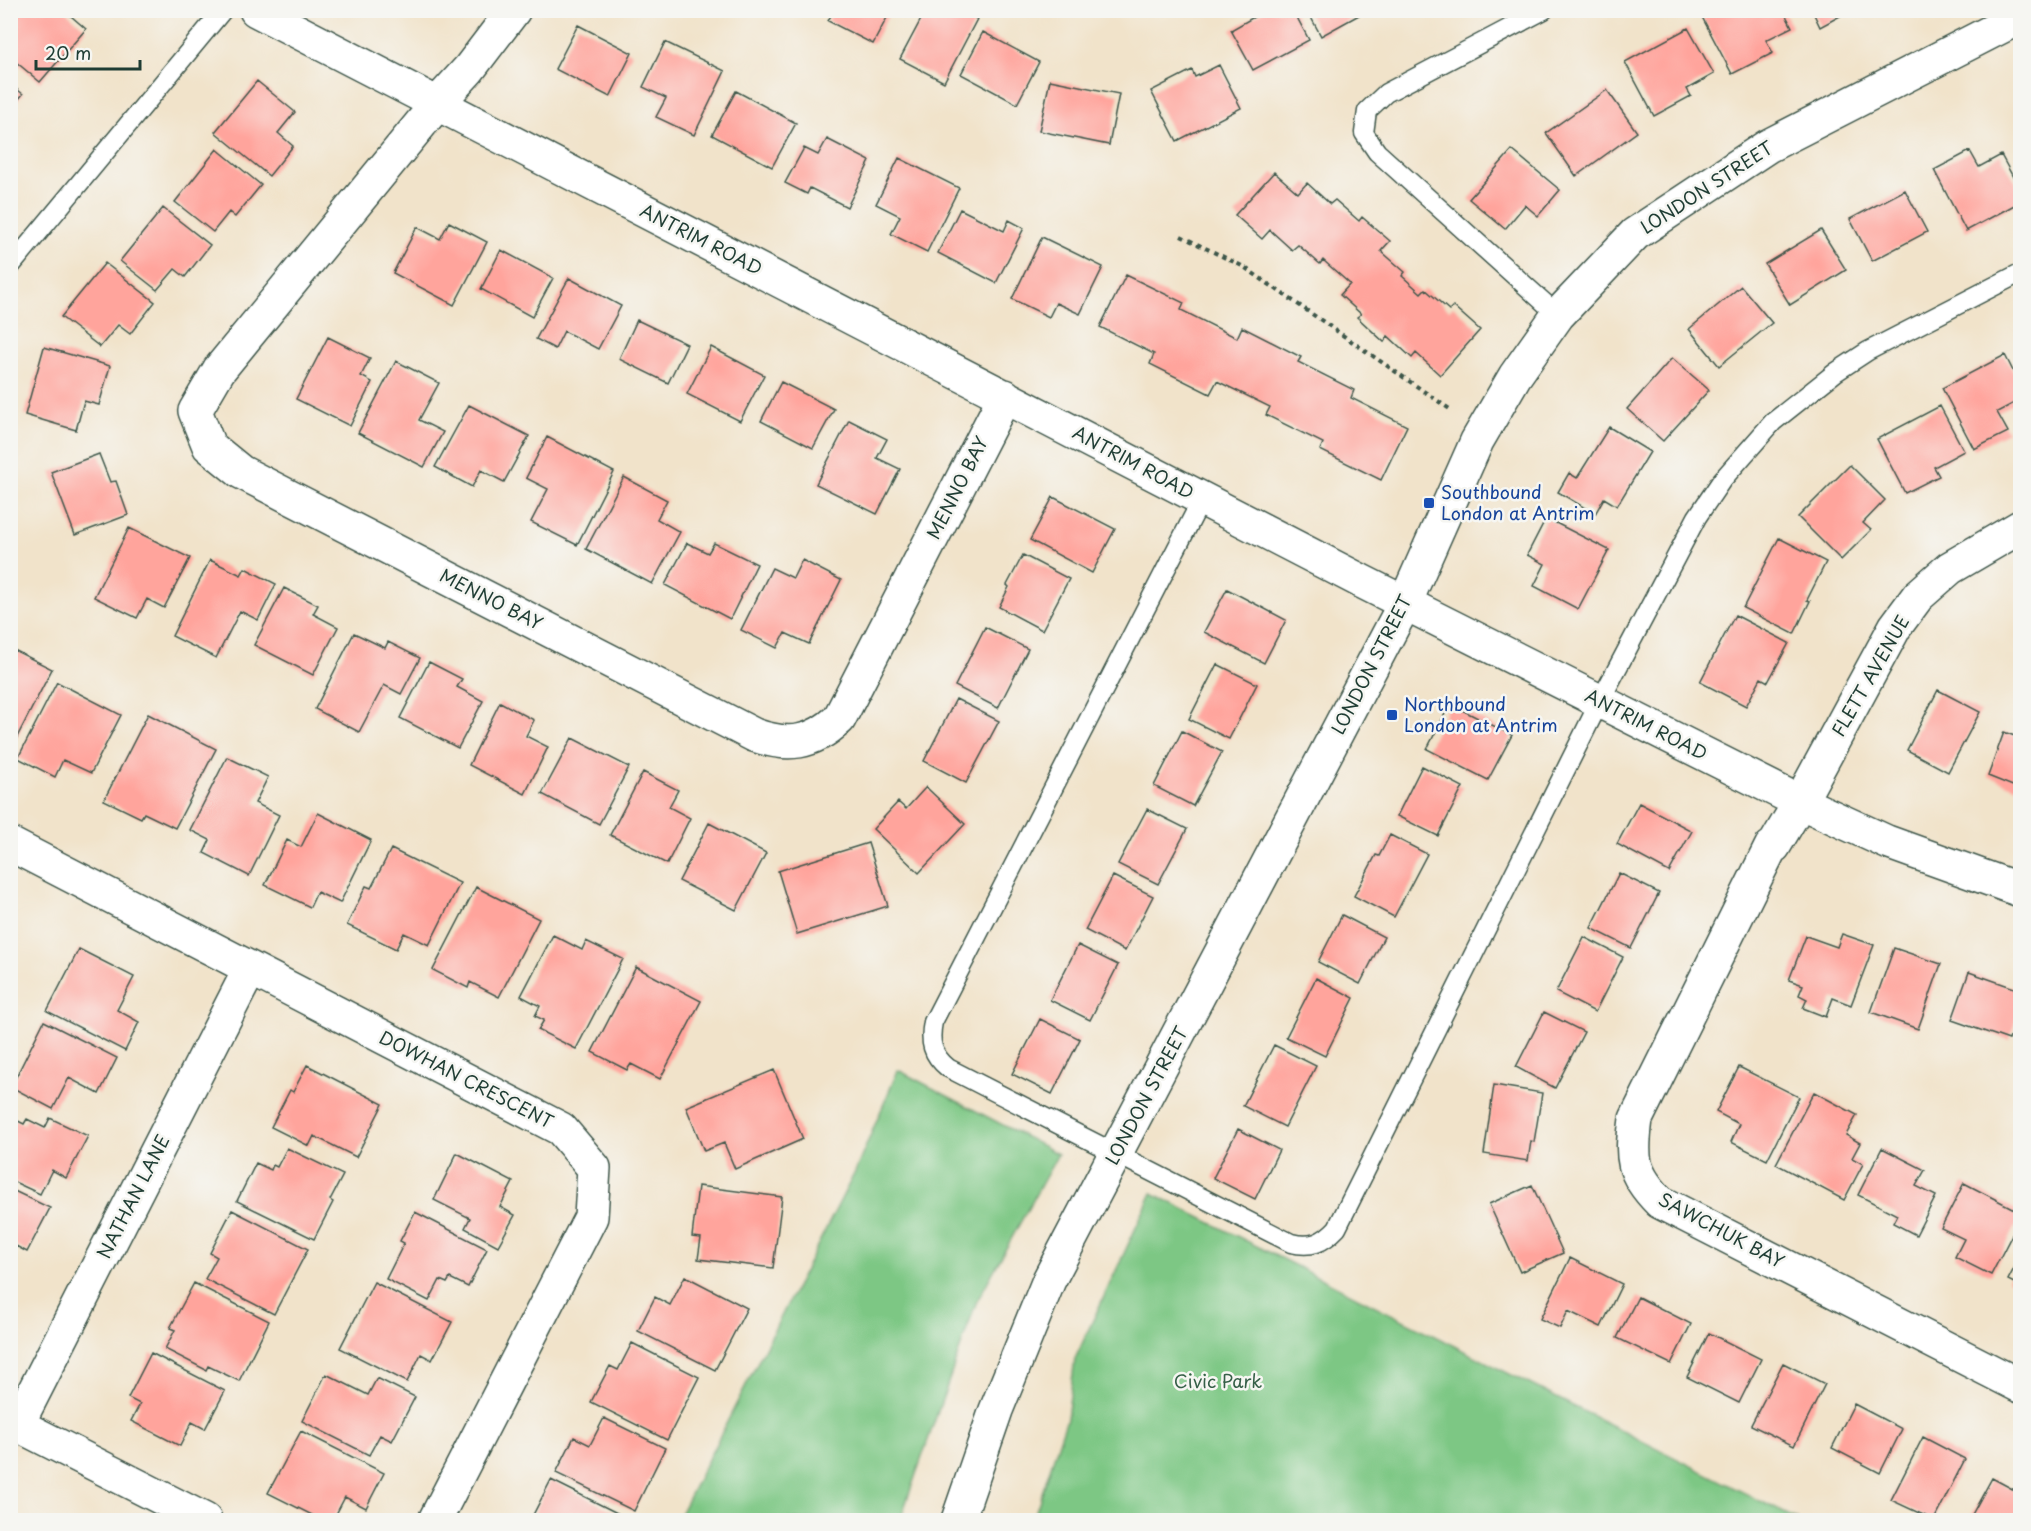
<svg xmlns="http://www.w3.org/2000/svg" width="2031" height="1531" viewBox="0 0 2031 1531" font-family="'Playpen Sans',sans-serif">
	<style>
		.green { fill: #7dc784; stroke: #4e825c; stroke-width: 1.5 }
		.building { fill: #ffa49c }
		.lines { fill: none; stroke-linecap: round; stroke-linejoin: round }
		.lane-casing { stroke: #3e564a; stroke-width: 21 }
		.street-casing { stroke: #3e564a; stroke-width: 36 }
		.secondary-casing { stroke: #3e564a; stroke-width: 36 }
		.path { stroke: #3e564a; stroke-width: 4; stroke-dasharray: 4.5 4.5; stroke-linecap: butt }
		.lane { stroke: #fff; stroke-width: 18 }
		.street { stroke: #fff; stroke-width: 33 }
		.secondary { stroke: #fff; stroke-width: 33 }
		.transit-dot { fill: #1a4fb4; stroke: #f6f6f2; stroke-width: 2 }
		.labels { text-anchor: middle; stroke-width: 5; stroke-linejoin: round; paint-order: stroke }
		.street-label { font-size: 18px; fill: #1f3d34; stroke: #f6f6f2 }
		.transit-label { font-size: 18px; fill: #164399; stroke: #f6f6f2; text-anchor: start }
		.park-label { font-size: 18px; fill: #366048; stroke: #f6f6f2 }
	</style>
	<rect width="100%" height="100%" fill="#f6f6f2"/>
	<filter id="ink" filterUnits="userSpaceOnUse"><feTurbulence type="fractalNoise" baseFrequency=".0167" numOctaves="2"/><feDisplacementMap in="SourceGraphic" scale="12" xChannelSelector="R" yChannelSelector="G"/><feConvolveMatrix kernelMatrix="1 2 1 2 8 2 1 2 1" color-interpolation-filters="sRGB"/></filter>
	<filter id="wash" filterUnits="userSpaceOnUse"><feTurbulence type="fractalNoise" baseFrequency=".008" numOctaves="4" result="noise"/><feDisplacementMap in="SourceGraphic" scale="24" xChannelSelector="R" yChannelSelector="G"/><feGaussianBlur stdDeviation="1.35" result="paint"/><feColorMatrix in="noise" values="0 0 0 0 0 0 0 0 0 0 0 0 0 0 0 0 0 1.4 0 .05"/><feComposite in="paint" operator="in"/></filter>
	<g filter="url(#wash)">
		<rect width="100%" height="100%" fill="#f1e3ca"/>
		<path class="green" d="M898 1070 1058 1154 976 1303 900 1520H677L855 1172Z
			M1152 1193 1798 1520H1033L1067 1418 1075 1359Z"/>
		<g id="blocks">
			<path class="building" d="M10 10H64L86 29 40 82 10 57Z
				M834 10H891L873 44 828 21Z
				M926 10H962L977 19 944 82 900 59Z
				M1266 10H1293L1309 40 1253 70 1231 30Z
				M1307 10H1368L1321 36Z
				M1710 10H1783L1792 27 1766 40 1773 53 1732 74 1701 15Z
				M1812 10H1851L1820 27Z
				M578 25 632 53 610 97 555 69Z
				M1688 28 1714 74 1687 89 1691 96 1654 116 1625 62Z
				M983 32 1039 62 1017 104 961 74Z
				M665 42 725 71 694 135 656 117 666 98 643 87Z
				M1219 65 1241 108 1177 141 1151 91 1192 70 1195 77Z
				M1050 80 1119 94 1109 145 1039 131Z
				M257 81 295 112 278 133 293 146 269 176 215 132Z
				M10 84 23 94 10 109Z
				M1607 90 1637 132 1576 176 1546 133Z
				M736 91 796 123 772 167 712 135Z
				M827 139 870 161 847 207 810 188 807 194 785 183 804 148 818 155Z
				M217 149 261 185 235 217 229 212 213 232 175 202Z
				M1512 150 1560 190 1538 216 1525 205 1505 229 1469 199Z
				M1970 151 1979 167 2001 155 2020 190V202L1966 231 1934 170Z
				M899 158 959 188 927 252 891 234 900 216 876 204Z
				M1274 172 1298 193 1307 183 1330 204 1335 200 1359 221 1362 217 1390 241 1381 251 1405 272 1402 276 1421 293 1425 289 1449 310 1453 306 1480 330 1440 375 1416 353 1412 358 1388 336 1384 342 1357 317 1361 314 1340 295 1350 284 1323 260 1320 264 1298 245 1292 250 1270 230 1262 239 1235 215Z
				M1905 190 1927 232 1872 261 1850 219Z
				M163 208 210 245 185 277 175 269 157 290 120 261Z
				M960 209 1004 231 1009 220 1024 228 996 283 938 253Z
				M449 222 487 242 454 305 393 273 417 227 440 239Z
				M1821 230 1846 270 1790 305 1765 264Z
				M1042 237 1103 267 1080 314 1056 303 1049 317 1012 299Z
				M501 250 553 278 532 317 481 289Z
				M105 263 155 302 130 334 118 325 100 347 61 317Z
				M1126 275 1184 303 1181 310 1237 338 1242 327 1301 357 1298 362 1354 390 1351 398 1407 426 1381 480 1320 450 1323 443 1266 415 1270 407 1217 381 1210 394 1150 364 1154 354 1100 327Z
				M569 278 621 306 598 349 564 331 555 349 536 339Z
				M1741 286 1772 323 1719 366 1689 329Z
				M637 320 687 344 668 383 619 359Z
				M328 337 370 358 361 376 372 382 350 426 296 399Z
				M44 347 110 366 99 405 84 401 76 430 25 415Z
				M711 347 764 375 740 421 687 394Z
				M2005 355 2020 385V400L1997 412 2008 432 1974 449 1942 388Z
				M1672 358 1709 390 1663 441 1627 409Z
				M396 361 439 383 419 420 443 432 424 467 358 433Z
				M781 382 834 409 813 448 761 421Z
				M469 405 529 436 504 482 481 470 472 487 435 467Z
				M1940 406 1964 451 1934 467 1939 476 1905 493 1877 439Z
				M849 420 887 439 877 458 900 469 877 514 816 484Z
				M1609 427 1650 452 1617 506 1604 498 1595 514 1558 492 1569 473 1577 478Z
				M547 437 614 472 577 545 531 522 548 489 526 478Z
				M99 454 110 482 116 481 128 515 75 535 51 472Z
				M1850 465 1885 500 1863 523 1871 530 1841 560 1798 517Z
				M624 477 667 500 657 519 680 532 652 584 586 549Z
				M1053 497 1115 529 1092 573 1030 540Z
				M1546 518 1609 550 1578 609 1534 586 1545 564 1527 555Z
				M129 528 190 558 164 608 147 599 137 618 94 597Z
				M1779 538 1826 562 1807 600 1810 601 1794 634 1743 608Z
				M687 543 708 553 714 543 757 564 730 619 665 585Z
				M1023 555 1069 579 1042 630 999 607 1009 587 1007 585Z
				M210 560 241 575 245 568 276 584 258 620 240 611 216 658 172 636Z
				M802 560 841 580 809 644 785 633 777 648 741 630 772 568 793 578Z
				M284 588 318 605 313 614 338 627 313 675 254 645Z
				M1227 589 1286 620 1264 663 1204 632Z
				M1735 615 1789 643 1768 682 1761 678 1746 706 1700 682Z
				M985 627 1028 649 998 708 955 686Z
				M354 633 385 648 388 642 420 658 401 694 384 685 359 732 315 709Z
				M10 648 52 669 16 739 10 736Z
				M429 662 462 679 457 687 483 701 458 748 400 718Z
				M1217 664 1257 684 1229 739 1189 719Z
				M57 682 121 715 91 773 63 760 55 777 18 758Z
				M1938 690 1980 712 1948 772 1907 750Z
				M956 699 999 721 966 783 924 761Z
				M500 702 534 720 526 736 548 747 525 794 469 765Z
				M1450 704 1512 735 1488 780 1427 749Z
				M148 714 216 749 175 828 144 813 141 818 104 800Z
				M1182 731 1222 752 1193 806 1154 786Z
				M2004 732 2020 738V789L1988 776Z
				M572 738 629 767 599 824 542 794Z
				M227 757 268 777 255 803 279 815 249 876 204 853 210 840 190 830Z
				M1422 766 1463 787 1438 836 1397 816Z
				M643 772 678 790 669 807 690 818 667 864 610 835Z
				M926 787 965 824 919 873 873 829 898 802 906 809Z
				M1639 803 1692 831 1669 872 1617 844Z
				M1147 809 1187 829 1158 884 1118 864Z
				M318 813 371 840 340 903 317 892 310 907 265 885 287 840 301 847Z
				M709 823 766 853 736 910 679 881Z
				M1390 835 1427 854 1394 917 1354 896 1376 855 1379 856Z
				M868 843 888 906 797 934 778 871Z
				M391 849 460 883 429 945 404 933 396 949 347 925 366 886 371 888Z
				M1619 873 1659 893 1631 948 1591 928Z
				M1113 876 1153 896 1125 951 1085 930Z
				M476 887 539 919 499 997 470 982 468 988 433 970Z
				M1342 915 1384 937 1360 984 1318 962Z
				M1842 934 1874 945 1851 1005 1833 998 1826 1017 1803 1008 1807 999 1799 995 1803 985 1789 980 1806 936 1837 947Z
				M553 935 582 950 586 941 623 959 576 1049 538 1030 544 1020 535 1016 540 1006 521 996Z
				M1584 937 1623 957 1595 1012 1556 992Z
				M1078 945 1118 965 1090 1020 1050 1000Z
				M1894 948 1941 964 1918 1029 1871 1012Z
				M79 949 134 977 117 1010 139 1022 125 1051 47 1011Z
				M636 967 701 1001 660 1079 631 1064 627 1070 592 1052Z
				M1969 972 2020 990V1008L2009 1040 1952 1020Z
				M1316 978 1354 998 1325 1056 1286 1037Z
				M1544 1012 1584 1032 1555 1088 1516 1067Z
				M1040 1019 1080 1039 1052 1094 1012 1074Z
				M44 1021 117 1058 99 1094 69 1078 53 1109 11 1087Z
				M1274 1045 1316 1066 1285 1127 1243 1106Z
				M307 1065 383 1104 356 1157 314 1136 309 1146 271 1127 290 1090 293 1092Z
				M1739 1067 1799 1097 1767 1160 1731 1142 1739 1124 1716 1112Z
				M774 1070 803 1139 735 1169 724 1143 704 1151 686 1107Z
				M1494 1085 1542 1093 1534 1142 1531 1141 1528 1161 1484 1154Z
				M1814 1092 1857 1115 1846 1135 1860 1143 1852 1158 1863 1164 1844 1200 1776 1164Z
				M10 1117 24 1124 27 1119 45 1128 50 1118 88 1136 66 1178 52 1170 40 1194 10 1180Z
				M1238 1129 1279 1150 1255 1199 1213 1178Z
				M287 1148 343 1175 330 1200 333 1202 314 1239 237 1201 256 1163 271 1170 273 1165 277 1167Z
				M1882 1148 1925 1170 1916 1186 1936 1196 1916 1235 1893 1223 1897 1215 1858 1195Z
				M457 1153 513 1182 500 1207 515 1215 498 1246 465 1228 470 1218 434 1200Z
				M1964 1183 2020 1212V1219L1991 1275 1955 1257 1964 1239 1941 1228Z
				M1532 1185 1563 1253 1520 1272 1489 1204Z
				M698 1186 782 1197 773 1268 698 1259 701 1238 692 1237Z
				M10 1189 50 1208 27 1252 16 1246 10 1257Z
				M232 1210 308 1249 274 1314 205 1279 217 1257 210 1253Z
				M415 1212 487 1249 468 1287 450 1278 447 1283 440 1280 429 1301 386 1279 404 1243 400 1241Z
				M2020 1257V1286L2008 1280Z
				M1570 1258 1622 1284 1601 1327 1568 1311 1560 1328 1540 1319Z
				M685 1276 747 1308 715 1370 638 1331 655 1297 670 1305Z
				M374 1282 452 1322 432 1360 421 1354 407 1382 340 1348Z
				M194 1283 269 1321 239 1381 208 1366 206 1370 165 1349 175 1330 170 1328Z
				M1638 1297 1691 1324 1671 1364 1617 1338Z
				M1709 1333 1761 1359 1739 1403 1687 1377Z
				M632 1343 699 1377 667 1440 591 1402 610 1366 618 1370Z
				M151 1353 225 1391 205 1429 192 1422 180 1446 131 1421 140 1404 128 1398Z
				M1783 1363 1825 1384 1794 1446 1751 1425Z
				M326 1374 368 1395 377 1378 415 1397 392 1441 380 1435 369 1455 302 1421Z
				M1854 1404 1902 1429 1880 1473 1832 1448Z
				M604 1418 665 1448 634 1511 556 1473 574 1437 590 1445Z
				M301 1431 384 1473 366 1508 345 1497 333 1520H322L268 1493Z
				M1923 1437 1965 1459 1934 1520 1891 1500Z
				M1992 1478 2020 1493V1520H1969Z
				M551 1480 631 1520H543L533 1515Z"/>
		</g>
	</g>
	<g filter="url(#ink)">
		<use href="#blocks" fill-opacity="0" stroke="#3e564a" stroke-width="1.5"/>
		<g class="lines">
			<defs>
				<path id="lane" d="M1544 10 1386 93 1367 111 1364 133 1377 152 1558 315
					M10 267 223 10
					M1202 499 933 1022C929 1042 932 1055 948 1068L1291 1243C1311 1248 1323 1243 1337 1228L1600 701 1697 517 1722 480 1773 422 1836 372 1868 351 2020 273"/>
				<path id="street" d="M256 10 1363 582 1800 802 1887 842 2020 890
					M514 10 469 69 437 104 219 370 195 411 209 446 241 472 754 735C788 747 812 744 839 719L1005 396
					M2020 527 1950 568 1918 596 1895 627 1800 802 1774 846 1771 847 1636 1119C1631 1158 1631 1173 1660 1202L2020 1386
					M10 844 561 1129 594 1168 591 1217 435 1520
					M10 1421 205 1520
					M17 1425 250 969"/>
				<path id="secondary" d="M958 1520 996 1410 1049 1280 1405 603 1477 441 1515 376 1558 315 1635 234 1768 146 2020 17"/>
			</defs>
			<use href="#lane" class="lane-casing"/>
			<use href="#street" class="street-casing"/>
			<use href="#secondary" class="secondary-casing"/>
			<path class="path" d="M1181 236 1244 267 1451 410"/>
			<use href="#lane" class="lane"/>
			<use href="#street" class="street"/>
			<use href="#secondary" class="secondary"/>
		</g>
	</g>
	<g class="transit-dot">
		<rect x="1423" y="497" width="12" height="12" rx="3"/>
		<rect x="1386" y="709" width="12" height="12" rx="3"/>
	</g>
	<g class="labels">
		<g class="street-label">
			<text transform="translate(1707 188) rotate(-33)" y="6">LONDON STREET</text>
			<text transform="translate(701 240) rotate(27)" y="6">ANTRIM ROAD</text>
			<text transform="translate(1133 463) rotate(28)" y="6">ANTRIM ROAD</text>
			<text transform="translate(958 488) rotate(-63)" y="6">MENNO BAY</text>
			<text transform="translate(491 600) rotate(27)" y="6">MENNO BAY</text>
			<text transform="translate(1372 665) rotate(-63)" y="6">LONDON STREET</text>
			<text transform="translate(1871 676) rotate(-60)" y="6">FLETT AVENUE</text>
			<text transform="translate(1646 725) rotate(27)" y="6">ANTRIM ROAD</text>
			<text transform="translate(466 1080) rotate(27)" y="6">DOWHAN CRESCENT</text>
			<text transform="translate(1147 1096) rotate(-62)" y="6">LONDON STREET</text>
			<text transform="translate(134 1197) rotate(-63)" y="6">NATHAN LANE</text>
			<text transform="translate(1721 1231) rotate(28)" y="6">SAWCHUK BAY</text>
		</g>
		<g class="transit-label">
			<text x="1441" y="499">Southbound<tspan x="1441" dy="21">London at Antrim</tspan></text>
			<text x="1404" y="711">Northbound<tspan x="1404" dy="21">London at Antrim</tspan></text>
		</g>
		<g class="park-label">
			<text x="1218" y="1388">Civic Park</text>
		</g>
	</g>
	<rect width="2031" height="1531" fill="none" stroke="#f6f6f2" stroke-width="36"/>
	<path d="M36 60v9h104v-9" fill="none" stroke="#1f3d34" stroke-width="3"/>
	<text x="45" y="60" font-size="18" fill="#1f3d34" stroke="#f6f6f2" stroke-width="4.5" paint-order="stroke">20 m</text>
</svg>
